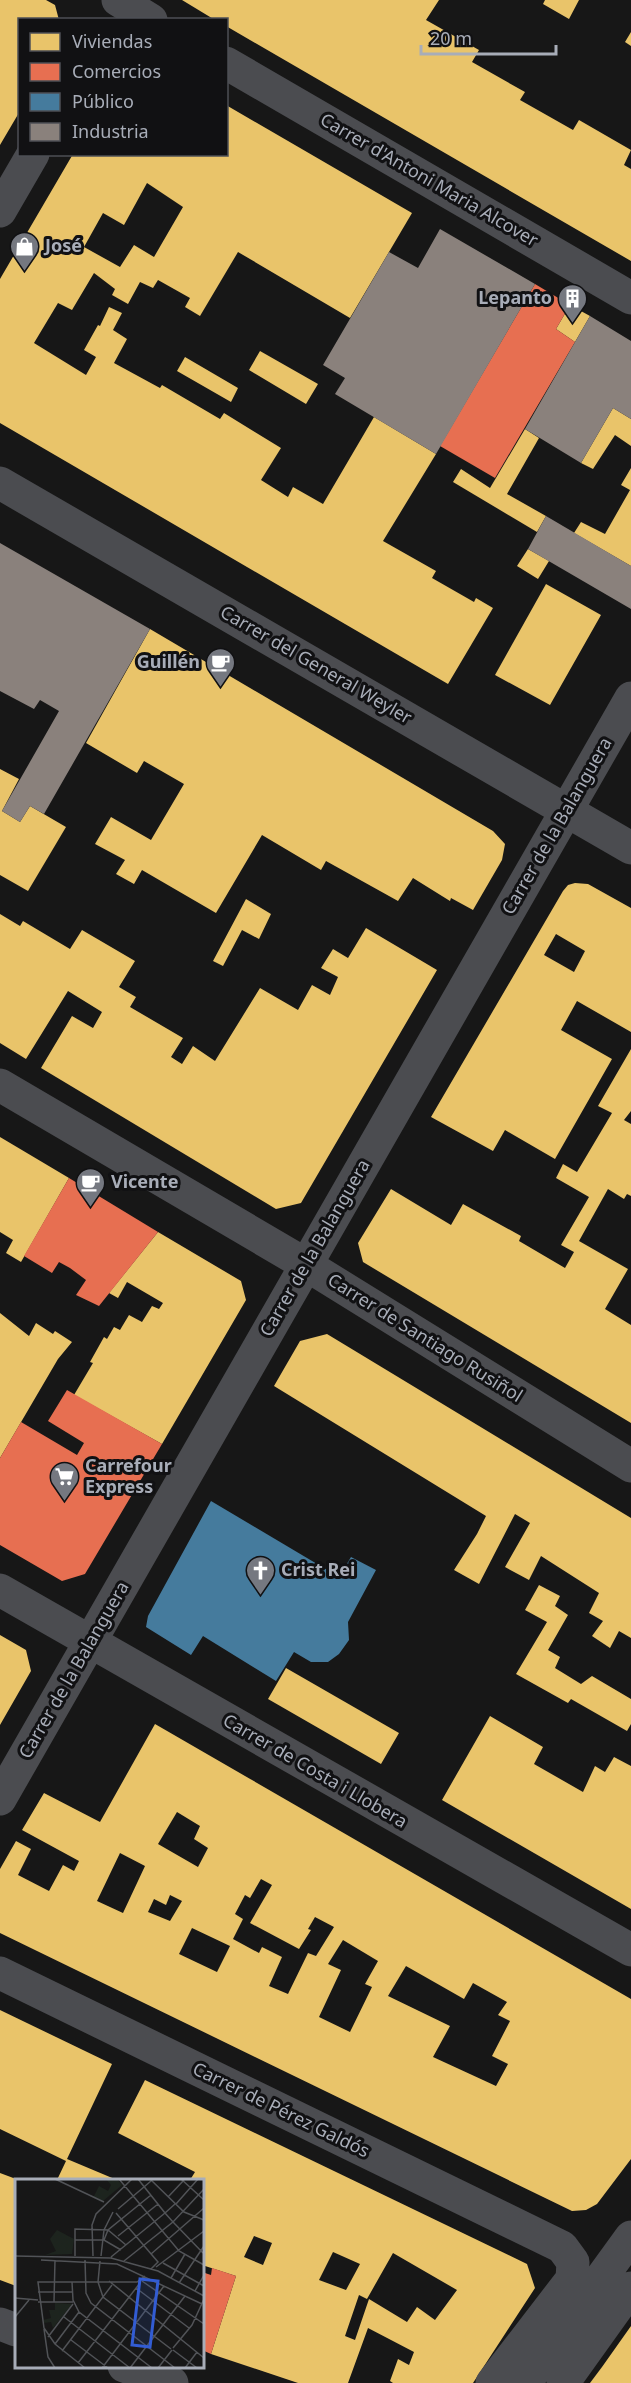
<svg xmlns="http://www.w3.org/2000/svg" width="631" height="2383" viewBox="0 0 631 2383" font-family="'Noto Sans',sans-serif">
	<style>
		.homes { fill: #e9c46a; fill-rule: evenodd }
		.shops { fill: #e76f51 }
		.public { fill: #457b9d }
		.industry { fill: #8a817c }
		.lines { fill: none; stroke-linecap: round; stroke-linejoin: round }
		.minor { stroke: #4b4c50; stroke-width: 33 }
		.labels { text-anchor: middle; stroke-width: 6; stroke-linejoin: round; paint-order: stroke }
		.street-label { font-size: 18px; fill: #a8adb8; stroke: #111113 }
		.poi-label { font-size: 18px; font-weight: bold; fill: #a8adb8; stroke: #111113; text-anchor: start }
		.inset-road { fill: none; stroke: #515357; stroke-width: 1.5 }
		.view { fill: #325cd3; fill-opacity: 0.15; stroke: #325cd3; stroke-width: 3 }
		.inset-edge { fill: none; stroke: #a8adb8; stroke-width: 3 }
	</style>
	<rect width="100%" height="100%" fill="#171717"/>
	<path class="homes" d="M0 0H46L55 5 59 20H20V111L0 145Z
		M182 0H439L426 20 479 50 472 62 525 92 520 100 573 130 579 120 631 150 624 165 631 169V261L226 26V20H215Z
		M545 0H579L569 19 543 4Z
		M631 32V46L625 42Z
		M226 105 412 213 350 318 238 252 200 316 185 307 190 298 158 280 153 288 140 282 128 304 112 295 115 289 94 273 72 310 58 303 34 343 86 375 96 357 84 350 98 325 100 326 109 307 122 313 113 330 127 339 114 363 160 388 162 385 220 419 224 413 281 448 261 480 288 497 293 487 323 504 374 417 436 454 383 541 436 571 432 578 474 602 476 598 493 608 448 684 0 423V279L73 154H226ZM147 183 183 207 154 257 134 245 120 267 84 247 103 213 124 225Z
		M570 305 590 316 575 342 556 329Z
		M260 351 318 384 306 404 249 370Z
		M185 357 238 388 231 402 177 371Z
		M613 408 631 419V446L615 435 593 469 581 463Z
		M525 429 539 438 507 494 546 516 537 532 453 482 461 469 490 488Z
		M631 468V566L574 533 581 522 605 534 630 490 621 485Z
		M528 549 549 561 538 579 517 566Z
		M546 584 601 615 550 705 495 675Z
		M150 629 493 831 505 844 502 860 473 910 451 898 450 901 413 878 398 901 326 861 321 870 262 835 216 913 142 870 134 884 116 874 125 860 95 844 111 817 151 840 184 784 144 761 137 773 86 743Z
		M0 769 19 779 2 811 20 822 30 806 66 827 28 891 0 875Z
		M575 883 588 884 631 908V1032L577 1001 561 1030 612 1059 555 1159 505 1130 493 1151 431 1117 563 891 568 885ZM556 934 585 951 574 972 544 955Z
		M246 899 271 914 259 939 242 930 223 966 213 961Z
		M0 914 20 926 23 921 70 949 82 930 135 961 119 987 136 997 130 1007 183 1038 171 1057 182 1064 193 1046 215 1061 260 988 298 1010 312 985 330 995 338 977 321 968 333 949 348 958 366 928 437 970 301 1203 276 1209 41 1068 72 1016 93 1028 102 1012 68 991 26 1059 0 1043Z
		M631 1049V1111L624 1120 631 1124V1196L627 1194 624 1199 608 1189 579 1241 628 1269 605 1309 631 1325V1423L363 1262 358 1243 391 1189 451 1225 463 1204 521 1236 519 1241 565 1268 574 1252 561 1245 589 1197 556 1178 563 1164 577 1172 612 1113 598 1106Z
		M0 1137 69 1178 21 1262 6 1253 13 1240 0 1232Z
		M158 1232 241 1281 246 1300 162 1444 74 1395 93 1363 90 1362 104 1337 107 1339 114 1327 120 1330 129 1315 142 1322 152 1306 159 1309 163 1303 127 1282 118 1298 109 1293Z
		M0 1313 29 1336 36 1323 53 1334 55 1331 72 1342 58 1359 0 1458Z
		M327 1334 631 1518V1638L619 1631 610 1648 592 1636 603 1621 589 1613 599 1593 541 1556 529 1580 505 1567 530 1523 515 1514 479 1584 454 1570 477 1534 486 1516 274 1386 300 1341Z
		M539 1585 560 1596 555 1606 568 1615 548 1650 560 1657 555 1668 581 1684 592 1676 631 1699V1724L627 1731 571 1699 568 1703 516 1674 547 1622 525 1610Z
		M0 1635 26 1650 31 1671 0 1725Z
		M286 1668 399 1733 381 1764 268 1699Z
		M490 1716 543 1747 534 1764 583 1792 595 1766 605 1772 614 1757 631 1766V1909L442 1800Z
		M155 1724 631 1999V2159L597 2204 586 2210 572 2211 0 1933V1869L16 1841 31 1849 18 1875 49 1891 63 1865 74 1871 79 1861 22 1830 44 1793 100 1822ZM177 1812 200 1826 194 1839 208 1848 198 1867 158 1844ZM120 1853 145 1866 123 1913 97 1901ZM261 1879 272 1885 250 1923 299 1949 311 1930 308 1929 315 1917 334 1927 316 1956 308 1953 288 1994 269 1986 282 1957 262 1947 259 1953 233 1939 243 1919 235 1914 245 1895 250 1898ZM170 1895 182 1901 170 1921 148 1912 154 1899 166 1905ZM192 1928 230 1946 217 1972 179 1954ZM343 1940 378 1961 365 1984 372 1987 350 2032 319 2017 341 1970 328 1964ZM406 1966 464 1999 473 1983 507 2002 498 2015 510 2021 492 2056 508 2064 496 2086 433 2057 450 2026 388 1996Z
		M0 2010 112 2064 67 2159 117 2180H57L66 2161 0 2129Z
		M145 2080 527 2264 535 2288 473 2383H393L390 2381 398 2359 409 2365 414 2352 368 2328 348 2383H298L211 2354 236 2276 202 2265V2180H190L195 2172 118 2133ZM254 2236 272 2243 263 2265 244 2257ZM333 2252 360 2264 346 2290 319 2280ZM393 2253 457 2290 435 2320 417 2307 407 2322 369 2299 355 2340 345 2336 359 2295 367 2299Z
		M0 2173 16 2179V2286L0 2280Z
		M631 2326V2383H590L602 2367Z"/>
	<path class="shops" d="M535 284 570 305 556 329 575 342 495 478 440 446Z
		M69 1178 158 1232 99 1306 76 1295 86 1280 70 1268 59 1262 52 1273 24 1256Z
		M67 1390 162 1444 85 1574 62 1581 0 1545V1458L21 1422 77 1455 84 1443 48 1421Z
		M212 2268 236 2276 211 2354 202 2350V2272L211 2275Z"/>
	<path class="public" d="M211 1501 339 1577 351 1557 376 1570 348 1622 349 1640 339 1654 328 1662H311L294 1652 276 1681 203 1636 191 1655 146 1627 148 1616Z"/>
	<path class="industry" d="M440 229 535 284 436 454 335 394 345 378 323 365 389 252 418 268Z
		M590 316 631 341V419L613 408 581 463 525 429Z
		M546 516 631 566V609L528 549Z
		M0 543 150 629 44 814 30 806 20 822 2 811 59 711 40 700 34 709 0 691Z"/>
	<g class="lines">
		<path class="minor" d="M118 0 151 20
			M226 63 631 298
			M0 211 33 154
			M0 483 631 848
			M0 1085 305 1264 631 1466
			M0 1590 631 1950
			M0 1799 631 698
			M0 1973 562 2247 573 2262 572 2279 492 2383
			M0 2324 16 2330
			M124 2366 172 2383
			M525 2383 631 2237
			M563 2383 631 2288"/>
	</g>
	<defs>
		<symbol id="shop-pin" viewBox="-11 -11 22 30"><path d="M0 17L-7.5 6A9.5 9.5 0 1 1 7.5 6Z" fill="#757880" stroke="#111113"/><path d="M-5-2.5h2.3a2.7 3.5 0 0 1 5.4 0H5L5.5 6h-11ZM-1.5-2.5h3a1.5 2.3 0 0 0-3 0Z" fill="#fff"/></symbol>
		<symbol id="building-pin" viewBox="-11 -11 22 30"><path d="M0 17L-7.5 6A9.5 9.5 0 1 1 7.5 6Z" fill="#757880" stroke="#111113"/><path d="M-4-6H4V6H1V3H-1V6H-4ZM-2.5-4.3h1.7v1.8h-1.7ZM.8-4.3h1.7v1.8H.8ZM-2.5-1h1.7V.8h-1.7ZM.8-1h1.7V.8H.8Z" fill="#fff"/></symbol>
		<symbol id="cafe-pin" viewBox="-11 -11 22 30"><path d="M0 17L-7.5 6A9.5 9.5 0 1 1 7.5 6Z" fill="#757880" stroke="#111113"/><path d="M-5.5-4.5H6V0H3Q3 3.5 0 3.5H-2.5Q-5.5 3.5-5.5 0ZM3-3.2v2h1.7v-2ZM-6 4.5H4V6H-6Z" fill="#fff"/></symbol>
		<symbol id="supermarket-pin" viewBox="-11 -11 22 30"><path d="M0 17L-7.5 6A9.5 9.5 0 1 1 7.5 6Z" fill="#757880" stroke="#111113"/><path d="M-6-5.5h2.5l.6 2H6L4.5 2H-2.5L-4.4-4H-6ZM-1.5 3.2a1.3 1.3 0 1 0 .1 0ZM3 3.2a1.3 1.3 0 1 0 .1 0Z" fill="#fff"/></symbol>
		<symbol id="church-pin" viewBox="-11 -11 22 30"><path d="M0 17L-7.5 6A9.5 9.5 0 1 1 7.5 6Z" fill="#757880" stroke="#111113"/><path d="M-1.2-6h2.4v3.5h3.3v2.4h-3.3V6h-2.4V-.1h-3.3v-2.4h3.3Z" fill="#fff"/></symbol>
	</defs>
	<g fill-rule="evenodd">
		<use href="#shop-pin" x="8" y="230" width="33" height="45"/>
		<use href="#building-pin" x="556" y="282" width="33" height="45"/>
		<use href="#cafe-pin" x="204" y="646" width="33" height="45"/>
		<use href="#cafe-pin" x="74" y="1166" width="33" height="45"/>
		<use href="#supermarket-pin" x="48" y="1460" width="33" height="45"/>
		<use href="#church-pin" x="244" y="1554" width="33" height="45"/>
	</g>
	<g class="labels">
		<g class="street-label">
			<text transform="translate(429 180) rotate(30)" y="6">Carrer d'Antoni Maria Alcover</text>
			<text transform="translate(316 665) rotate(30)" y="6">Carrer del General Weyler</text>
			<text transform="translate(557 826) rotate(-60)" y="6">Carrer de la Balanguera</text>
			<text transform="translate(315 1248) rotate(-60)" y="6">Carrer de la Balanguera</text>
			<text transform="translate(425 1338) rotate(32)" y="6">Carrer de Santiago Rusiñol</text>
			<text transform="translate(74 1670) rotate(-60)" y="6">Carrer de la Balanguera</text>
			<text transform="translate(315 1771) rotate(30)" y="6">Carrer de Costa i Llobera</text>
			<text transform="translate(281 2110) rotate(26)" y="6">Carrer de Pérez Galdós</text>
		</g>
		<g class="poi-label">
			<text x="45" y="252">José</text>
			<text x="552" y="304" text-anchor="end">Lepanto</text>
			<text x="200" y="668" text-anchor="end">Guillén</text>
			<text x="111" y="1188">Vicente</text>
			<text x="85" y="1472">Carrefour<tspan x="85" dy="21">Express</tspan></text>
			<text x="281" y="1576">Crist Rei</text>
		</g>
	</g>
	<g transform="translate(15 2179)">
		<rect width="189" height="189" fill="#171717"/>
		<path d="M91 0H102L107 6 88 22 78 19 84 7 93 12 96 6ZM42 51 59 60 57 75 30 76 41 72 35 60ZM40 124 57 125 38 149 36 143 29 144 28 141 36 139 34 131H40Z" fill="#1d241e"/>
		<path class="inset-road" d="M40 0 89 23M104 0 164 72 189 86M135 0 169 33 189 41M166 0 189 21M153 18 169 1M160 25 150 34 158 43 189 10M161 25 183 0M103 30 136 2M101 34 143 83 136 90M103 57 143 25M60 61H89L106 71M89 61 93 51 136 16M136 75 189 29M0 77 96 79 143 92 189 117M60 77V50L93 51 111 66M78 77 77 46 81 35 117 0M86 77 89 51 98 33M96 78 150 34 123 0M26 81 102 85 187 125M70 81 71 114 76 124 160 189M85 82 83 103 88 118 156 170M109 82 158 43 188 74M148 84 189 107M141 88 189 52M156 99 170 75M94 102 189 179M127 102 189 145M57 103 58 121 64 133 137 189M164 104 189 67M121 109 174 149M180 112 189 96M23 113H57M0 119 23 121M23 123H58M39 123 40 81M0 138 14 121M49 138 115 189M29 150 33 178 40 189M33 158 58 125M56 161 93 189M40 165 64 133M158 169 177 146 189 120M158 171 182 189M47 172 97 106M63 184 125 104M70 189 40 165 29 149 23 103H122L130 97M87 189 149 107M115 189 170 117M143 189 157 171M170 189 182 173"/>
		<path class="view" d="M125 100 143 102 135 168 117 166Z"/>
		<rect width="189" height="189" class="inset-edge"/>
	</g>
	<rect x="18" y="18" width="210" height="138" fill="#111113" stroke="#4d4f55" stroke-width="1.5"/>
	<rect x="30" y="33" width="30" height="18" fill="#e9c46a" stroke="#4d4f55" stroke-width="1.5"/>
	<text x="72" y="48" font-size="18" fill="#a8adb8">Viviendas</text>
	<rect x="30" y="63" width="30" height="18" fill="#e76f51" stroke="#4d4f55" stroke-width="1.5"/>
	<text x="72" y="78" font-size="18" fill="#a8adb8">Comercios</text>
	<rect x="30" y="93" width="30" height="18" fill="#457b9d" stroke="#4d4f55" stroke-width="1.5"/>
	<text x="72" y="108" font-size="18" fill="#a8adb8">Público</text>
	<rect x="30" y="123" width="30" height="18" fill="#8a817c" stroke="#4d4f55" stroke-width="1.5"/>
	<text x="72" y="138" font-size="18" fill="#a8adb8">Industria</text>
	<path d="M421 45v9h135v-9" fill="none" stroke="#a8adb8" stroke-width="3"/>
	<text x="430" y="45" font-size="18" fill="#a8adb8" stroke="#111113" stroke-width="4.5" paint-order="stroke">20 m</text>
</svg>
